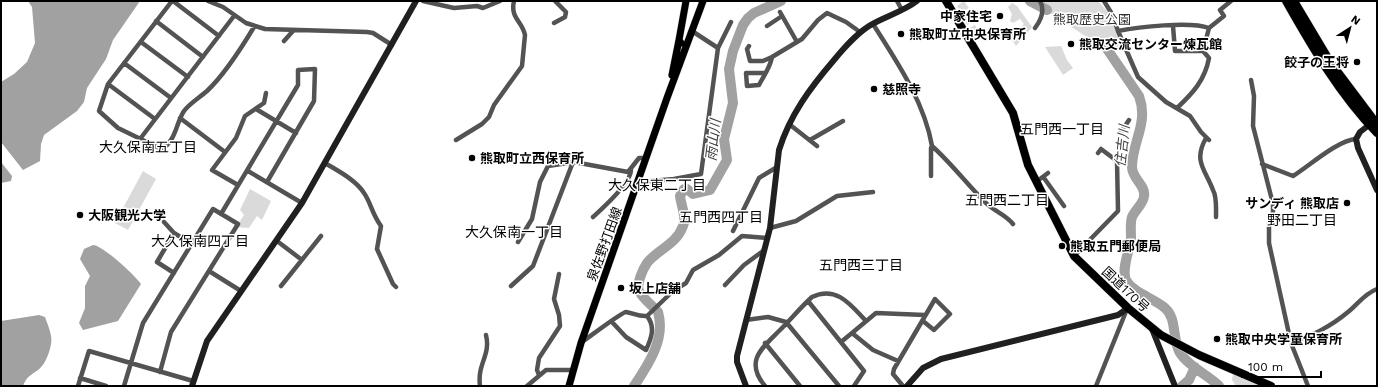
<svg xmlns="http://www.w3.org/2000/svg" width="1378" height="387" viewBox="0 0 1378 387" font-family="'Work Sans','Noto Sans JP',sans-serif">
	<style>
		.green { fill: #dadada }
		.water { fill: #a1a1a1 }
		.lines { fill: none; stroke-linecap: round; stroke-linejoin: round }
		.river { stroke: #a1a1a1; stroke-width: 10 }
		.primary-casing { stroke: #dbdbdb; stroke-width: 8 }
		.highway-casing { stroke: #dbdbdb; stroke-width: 9 }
		.street { stroke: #535353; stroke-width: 4.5 }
		.secondary { stroke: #202020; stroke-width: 6 }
		.primary { stroke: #000; stroke-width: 7 }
		.highway { stroke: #000; stroke-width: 8 }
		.poi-dot { fill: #000; stroke: #fff; stroke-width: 1.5 }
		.labels { text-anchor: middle; stroke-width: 3; stroke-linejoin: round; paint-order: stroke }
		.poi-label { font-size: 13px; font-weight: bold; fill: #000; stroke: #fff; text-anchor: start }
		.park-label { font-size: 13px; fill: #313131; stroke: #fff }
		.street-label { font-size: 13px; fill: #000; stroke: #fff }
		.neighbourhood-label { font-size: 14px; fill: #000; stroke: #fff }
		.water-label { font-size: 14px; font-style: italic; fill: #424242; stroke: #fff }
	</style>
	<rect width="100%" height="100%" fill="#fff"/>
	<path class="green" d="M964 1 969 8 964 11 972 22 967 25 957 6Z
		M1041 1H1098L1108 12 1121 44 1114 50 1101 42 1099 45 1047 11 1048 9Z
		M1012 3 1017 6 1032 27 1016 46 1004 28 1018 31 1024 24 1020 19 1013 23 1010 21 1012 14 1008 7Z
		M975 25 982 37 976 41 968 29Z
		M1061 46 1067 60 1073 68 1063 75 1045 47Z
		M143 171 156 179 128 230 115 223Z
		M250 189 271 201 262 220 257 216 249 228 236 227 244 215 240 210Z
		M1233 373 1264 386H1236L1232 380Z"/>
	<path class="water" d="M28 1H140L113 40 106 59 87 88 84 102 77 111 44 135 41 144 40 161 23 170 1 142V82L14 74 27 62 35 43 32 7Z
		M1 162 12 176 11 181 1 183Z
		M93 245C102 245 135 275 141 284L118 321 83 330 79 323 85 308V286L90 276 80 259 84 249Z
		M39 315 45 317C47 323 50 329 51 336 53 345 46 365 38 370 31 375 26 377 23 386H1V321Z"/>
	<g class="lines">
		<path class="river" d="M1030 1 1047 10
			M1105 46 1139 96C1149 123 1132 142 1132 167 1132 179 1146 185 1144 196 1144 203 1135 210 1132 217 1130 223 1131 231 1131 238 1130 250 1121 268 1126 280 1133 293 1154 298 1165 308 1177 318 1172 339 1180 353 1189 367 1208 375 1219 386
			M634 386C648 365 666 339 658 312 652 305 643 299 639 291 636 284 643 269 647 263 658 249 676 245 683 226 687 218 681 205 680 196L684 189H687L693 194 710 190 727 160 724 139 733 103 729 69 733 51 743 25 748 18 754 13 781 1
			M1182 386 1189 380 1195 367"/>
		<defs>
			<path id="primary" d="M681 43 679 40 686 1
				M672 75 679 40
				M569 386 581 343 667 98 703 1"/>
			<path id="highway" d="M946 1 1013 113 1028 165 1074 256 1128 308 1161 335 1199 355 1271 386
				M1286 1C1312 47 1340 95 1377 133
				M1294 1 1331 63 1377 124"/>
		</defs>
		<use href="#primary" class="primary-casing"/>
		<use href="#highway" class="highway-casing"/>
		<path class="street" d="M172 1 108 84 99 111 118 128 157 147 163 148C176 140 176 123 184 111 190 103 199 98 207 91 224 75 242 47 254 27
			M173 1 219 36
			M208 1 223 7 246 23 265 29 367 32 373 33 392 45
			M423 1 454 8 477 6 483 8 500 1
			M897 1 902 10
			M1104 1 1112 14 1118 31 1138 77 1166 102 1190 116 1201 132 1209 140
			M780 12 797 42
			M156 21 203 57
			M554 23 565 17 566 12 555 1
			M873 24C897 62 924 101 932 146L931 148V176
			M767 26 782 16
			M1173 26 1175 51H1203
			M1035 28C1041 20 1045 10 1040 1
			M1209 28 1224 16 1220 10 1231 1
			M1118 31C1138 27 1190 21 1209 28L1203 51 1209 58C1205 80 1193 93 1177 108
			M284 41 293 31
			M141 42 188 77
			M749 46 747 49 750 61H763L772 57
			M718 48 731 22
			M124 63 171 98
			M765 73H746L747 86 759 85C764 75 770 68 772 57L802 39 818 20 827 13 846 22 860 32
			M1251 80 1254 96 1253 126 1273 204V212L1269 223V243L1291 343 1308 386
			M108 84 155 119
			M256 109 296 133
			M180 118 225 152
			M789 124 817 146
			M1121 132 1129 120
			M1206 138C1193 161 1205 169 1213 190 1217 197 1216 209 1216 217
			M140 139 234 16
			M456 140 482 124 489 117 494 105 522 66 525 35C522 21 510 18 514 1
			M810 140 843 121
			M932 146C951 163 966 183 984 201 993 211 1005 214 1013 224
			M325 163C338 171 356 180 364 193 371 203 372 214 381 226L377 249 393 284 396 287
			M1262 164 1293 176C1309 166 1338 140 1356 139
			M248 171 302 203
			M1044 178 1064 206
			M639 182 674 179 701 174 718 48 692 31
			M1036 182 1048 173
			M238 185 212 170 236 138 245 116 264 103 266 93
			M221 214 298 85V70L315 69 314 101 267 182
			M593 217C603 208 631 183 631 170
			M164 222 174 233
			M770 228 796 221 837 196 873 192
			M733 231 759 178 777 167
			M277 241 302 260
			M518 242 532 219 540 182 548 166 574 162 628 172 639 158H647
			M1074 256 1118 211 1117 161 1101 149 1098 153
			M209 271 241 291
			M174 273 157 262 174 233 192 244
			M725 285 744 265 763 251
			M281 286 321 236
			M511 286 533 266 573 162
			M808 301 864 371 854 386
			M746 320 768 317 786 322 839 386
			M612 322 626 337 646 350C651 339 656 327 647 316
			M582 342C588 338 622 312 626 312 633 313 639 317 647 316L673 291 686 283 693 270 719 255 742 236 767 238
			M841 342 852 333
			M765 343 800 386
			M1291 343C1313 335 1330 327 1348 312 1358 304 1364 294 1377 289
			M898 361 873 350 852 333 876 313 925 315
			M539 375 537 370 539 358 560 326 559 315 554 299 559 274
			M80 378 106 386
			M78 386 89 351 193 381
			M124 386 143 323 213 209 238 224 171 332 160 372
			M480 386C477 363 491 356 486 335
			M527 386 546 370H573
			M765 386C744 361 762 348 780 330 791 319 801 307 812 297 836 285 851 305 866 321
			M903 386 893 374 894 369 935 299 950 314 934 330 923 321
			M1096 386 1127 309"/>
		<path class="secondary" d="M1369 125 1360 132 1356 139 1358 148 1377 190
			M1152 329 1175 386
			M192 386 207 341 302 203 416 1
			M746 386 737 362V356L770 228 779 150C790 115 810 88 834 60 844 48 855 35 869 26 883 17 903 12 917 1
			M907 386 923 368 941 359 1118 315 1128 308"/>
		<use href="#primary" class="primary"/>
		<use href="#highway" class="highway"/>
	</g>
	<g class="poi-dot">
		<circle cx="1000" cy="16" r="4"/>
		<circle cx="901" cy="34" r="4"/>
		<circle cx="1071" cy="44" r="4"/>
		<circle cx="1357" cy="62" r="4"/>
		<circle cx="874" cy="89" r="4"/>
		<circle cx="472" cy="158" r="4"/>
		<circle cx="1347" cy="203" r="4"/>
		<circle cx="80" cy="215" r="4"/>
		<circle cx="1062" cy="246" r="4"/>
		<circle cx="621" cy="288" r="4"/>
		<circle cx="1217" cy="339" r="4"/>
	</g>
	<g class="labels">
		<g class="poi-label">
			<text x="992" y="21" text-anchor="end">中家住宅</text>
			<text x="909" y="39">熊取町立中央保育所</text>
			<text x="1079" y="49">熊取交流センター煉瓦館</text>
			<text x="1349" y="67" text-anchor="end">餃子の王将</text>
			<text x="882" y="94">慈照寺</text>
			<text x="480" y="163">熊取町立西保育所</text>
			<text x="1339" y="208" text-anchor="end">サンディ 熊取店</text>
			<text x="88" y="220">大阪観光大学</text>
			<text x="1070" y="251">熊取五門郵便局</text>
			<text x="629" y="293">坂上店舗</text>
			<text x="1225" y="344">熊取中央学童保育所</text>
		</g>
		<g class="park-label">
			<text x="1092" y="24">熊取歴史公園</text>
		</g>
		<g class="street-label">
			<text transform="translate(604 244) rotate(-70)" y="5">泉佐野打田線</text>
			<text transform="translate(1126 289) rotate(43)" y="5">国道170号</text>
		</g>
		<g class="neighbourhood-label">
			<text x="1062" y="134">五門西一丁目</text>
			<text x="148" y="152">大久保南五丁目</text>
			<text x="657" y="190">大久保東二丁目</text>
			<text x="1007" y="205">五門西二丁目</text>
			<text x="721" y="222">五門西四丁目</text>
			<text x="1302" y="225">野田二丁目</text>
			<text x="514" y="237">大久保南一丁目</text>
			<text x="200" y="246">大久保南四丁目</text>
			<text x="861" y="270">五門西三丁目</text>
		</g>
		<g class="water-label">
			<text transform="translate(713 140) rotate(-83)" y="5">雨山川</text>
			<text transform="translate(1122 146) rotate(-84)" y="5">住吉川</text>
		</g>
	</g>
	<rect width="1378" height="387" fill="none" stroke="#000000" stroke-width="4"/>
	<g transform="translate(1350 28) rotate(36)" stroke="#ffffff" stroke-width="3" paint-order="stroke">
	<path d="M0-3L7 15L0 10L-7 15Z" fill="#000000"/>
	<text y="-6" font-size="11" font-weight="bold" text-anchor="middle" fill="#000000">N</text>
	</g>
	<path d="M1242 371v6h79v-6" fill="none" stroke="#000000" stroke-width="2"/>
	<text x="1248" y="371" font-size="12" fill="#000000" stroke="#ffffff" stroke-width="3" paint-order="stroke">100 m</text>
</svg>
